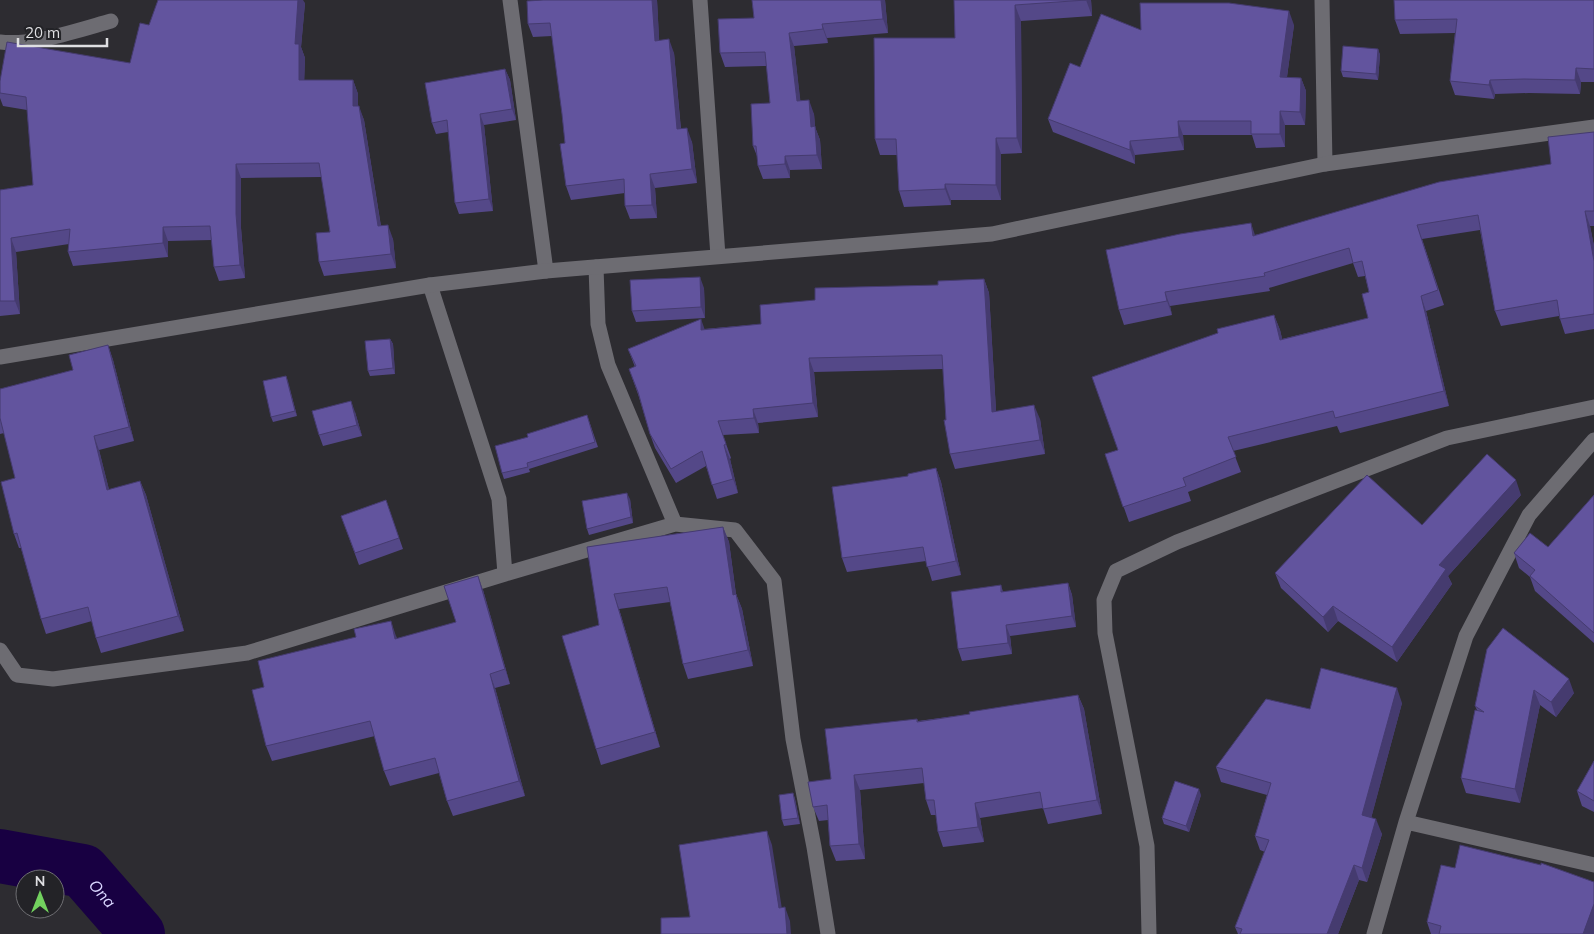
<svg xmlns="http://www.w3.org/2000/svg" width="1594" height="934" viewBox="0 0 1594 934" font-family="Mulish,sans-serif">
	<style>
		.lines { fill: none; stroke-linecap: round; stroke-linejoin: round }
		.river { stroke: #180042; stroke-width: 54 }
		.street { stroke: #6d6c72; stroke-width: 15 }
		.secondary { stroke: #6d6c72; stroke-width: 15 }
		.wall { fill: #544888 }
		.shaded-wall { fill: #453b6f }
		.building { fill: #62549e; stroke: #453b6f }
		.labels { text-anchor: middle; stroke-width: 4; stroke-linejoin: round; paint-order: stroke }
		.water-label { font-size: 16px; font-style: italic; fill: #d9d5ff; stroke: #232327 }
	</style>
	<rect width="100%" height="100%" fill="#2d2c31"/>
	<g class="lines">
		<path class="river" id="s1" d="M0 856 83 871 138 934"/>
		<path class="street" d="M510 0 546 271
			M700 0 718 256
			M1322 0 1325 164
			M0 42C32 46 79 30 111 21
			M596 267 598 324 608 365 675 524 735 530 774 581 793 739 814 847 828 934
			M430 285 499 499 505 574
			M0 650 17 675 53 679 247 653 505 574 675 524
			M1406 822 1594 865
			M1149 934 1147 846 1105 633 1104 600 1116 571 1177 542 1447 438 1594 407
			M1374 934 1406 822 1466 636 1529 515 1594 440"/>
		<path class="secondary" d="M0 357 430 285 546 271 992 234 1325 164 1594 127"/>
	</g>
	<path class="wall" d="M543 0H657L659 40 674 53 681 129 692 142 697 183 655 188 657 218 630 219 625 206V193L571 200 566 186 565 143 562 114 552 36 533 37 528 24Z
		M752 0H885L888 33 827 38 828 43 794 46 800 100 814 114 815 127 820 140 822 169 790 170V178L763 179 758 166 757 156 753 146 770 103 767 66 725 67 720 53 754 18Z
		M954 0H1091L1092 16 1021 21 1022 153 1001 154V200H951V205L904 207 899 191 897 155H880L875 139 955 38Z
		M1594 0V82H1581L1580 94 1529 93 1495 94 1494 99 1455 95 1450 81 1455 33 1400 34 1395 20Z
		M305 3 301 47 305 58 304 80H353L358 94V106L364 120 381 226 393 239 396 268 324 276 319 262 330 232 322 177 241 178V228L245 278 219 281 214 267 212 240 168 241V257L73 266 68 252 69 244 16 252 20 314 0 316V190L33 185 27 110 3 106 0 98V81L130 63 149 25Z
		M1294 25 1287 77 1301 78 1306 91 1305 125H1285V147L1256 148 1252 135H1183L1184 150 1135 155V164L1053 132 1048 119 1080 67 1141 30Z
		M1378 49 1380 55 1378 80 1343 77 1341 71Z
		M505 69 510 80 516 120 484 125 493 211 459 214 455 203 448 132 436 134 432 123Z
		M1594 132V226H1590L1594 246V329L1565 334 1559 316 1501 326 1495 311 1480 230 1422 239 1444 305 1426 311 1449 406 1340 433 1337 426 1233 451 1241 472 1188 492 1191 501 1129 522 1105 454 1118 450 1274 315 1280 330 1282 339 1368 318 1369 292 1365 276 1358 277 1353 263 1269 288 1270 291 1170 306 1172 315 1124 325 1119 310 1255 235 1551 164Z
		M984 279 989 293 996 411 1040 419 1045 454 955 469 950 454 946 420 943 369 814 372 818 417 758 423 759 433 723 435 731 458 730 459 738 493 717 499 706 466 676 483 655 448 650 434 639 397 629 369 635 367 628 349 704 329 761 324 815 300Z
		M704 288 705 318 636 322 632 311Z
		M390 339 393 344 395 374 370 376 368 371Z
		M108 345 113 360 134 441 99 450 109 490 140 481 146 495 184 631 101 653 96 638 92 621 46 634 41 619 21 548H19L14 534 15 478 4 433 0 434V389L73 370Z
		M286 376 297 416 273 422 271 417Z
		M355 412 362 436 323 446 319 435Z
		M587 415 598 447 529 469 530 472 504 479 502 473 528 437Z
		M936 468 941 482 961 575 932 581 926 561 847 572 842 558 908 476Z
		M1521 495 1448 576 1452 584 1397 662 1338 621 1328 632 1281 588 1275 573 1422 525Z
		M1594 495V643L1535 591 1530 577 1519 568 1514 553 1548 547Z
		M630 499 633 523 589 535 587 529Z
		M386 500 403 549 359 565 341 516Z
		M723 527 729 542 736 594 742 609 753 666 688 679 683 664 670 602 619 609 660 747 601 765 596 749 599 625 587 547Z
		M1068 583 1072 595 1076 627 1010 636 1012 654 962 661 958 649 1001 585 1003 592Z
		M483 590 510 684 495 688 525 796 453 816 447 801 439 773 390 786 384 771 375 736 272 761 266 746 264 687 396 636 397 639 456 622Z
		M1487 649 1574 693 1556 717 1540 705 1520 803 1466 793 1461 778 1477 710 1475 706Z
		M1078 695 1084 709 1102 814 1048 824 1043 808 980 818 984 842 943 847 938 832 936 815H931L926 800 924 783 860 790 865 859 836 861 830 846 828 820 819 821 813 807 831 779 917 719 918 721 970 714Z
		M1402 703 1371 818 1382 834 1367 882 1359 880 1338 934H1238L1235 927 1265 852 1260 850 1255 836 1267 795 1221 782 1216 767 1310 709Z
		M1594 761V812L1582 806 1577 791Z
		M793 793 795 799 800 824 784 826 782 820Z
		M1201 795 1189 832 1164 824 1162 818Z
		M1455 868 1594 934H1431L1427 922Z"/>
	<path class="shaded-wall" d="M298 0H303L305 3 301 47 305 58 304 94 299 80 295 44Z
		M652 0H657L660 54 655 41Z
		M881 0H885L888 33 883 19Z
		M1086 0H1091L1092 16Z
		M1015 5 1021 21 1022 153 1017 138Z
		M1289 11 1294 25 1285 91 1280 77Z
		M822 24 827 38 828 43 823 29Z
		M789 33 794 46 802 114 797 101Z
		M669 39 674 53 682 143 677 129Z
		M1378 49 1380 55 1378 80 1376 74Z
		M1576 68 1581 82 1580 94 1575 80Z
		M505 69 510 80 516 120 512 109Z
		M1301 78 1306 91 1305 125 1300 112Z
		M353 80 358 94V120L353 106Z
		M1490 80 1495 94 1494 99 1489 85Z
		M809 100 814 114 815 127 820 140 822 169 817 155 811 127Z
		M359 106 364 120 383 240 378 226Z
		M1280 111 1285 125V147L1280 134Z
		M480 114 484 125 493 211 489 199Z
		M1178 121 1183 135 1184 150 1179 137Z
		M687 128 692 142 697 183 692 169Z
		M996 138 1001 154V200L996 185Z
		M1130 141 1135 155V164L1130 150Z
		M785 156 790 170V178L785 164Z
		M236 164 241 178V228L245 278 240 265 236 214Z
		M650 174 655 188 657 218 652 205Z
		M945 184 951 200V205L945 189Z
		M1585 211 1590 226 1594 246V261Z
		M1251 223 1256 238 1253 236Z
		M388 225 393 239 396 268 391 254Z
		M163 227 168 241V257L163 243Z
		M11 238 16 252 20 314 15 301Z
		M700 277 704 288 705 318 701 307Z
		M984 279 989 293 997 426 992 412Z
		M1165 292 1170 306 1172 315 1167 301Z
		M1421 296 1426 311 1449 406 1444 391Z
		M1274 315 1280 330 1286 354 1280 340Z
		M701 319 706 333 701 330Z
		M390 339 393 344 395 374 393 368Z
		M108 345 113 360 134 441 129 427Z
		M809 358 814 372 818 417 813 403Z
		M286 376 288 381 297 416 295 411Z
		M351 401 355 412 362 436 357 425Z
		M1034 405 1040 419 1045 454 1040 440Z
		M753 409 758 423 759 433 754 418Z
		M94 436 99 450 113 505 107 490Z
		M724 445 730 459 738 493 733 479Z
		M936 468 941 482 961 575 956 561Z
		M1516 480 1521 495 1448 576 1452 584 1397 662 1392 647 1439 565Z
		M140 481 146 495 184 631 178 616Z
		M627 493 630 499 633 523 631 517Z
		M723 527 729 542 738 610 733 595Z
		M478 576 483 590 510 684 505 669Z
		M1068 583 1072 595 1076 627 1072 616Z
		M614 594 619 609 660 747 655 732Z
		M736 594 742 609 753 666 748 650Z
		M1333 606 1338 621 1328 632 1323 617Z
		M391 621 396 636 401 654 395 639Z
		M1006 625 1010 636 1012 654 1008 643Z
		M490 674 495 688 525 796 519 781Z
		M1569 679 1574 693 1556 717 1551 702Z
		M1397 688 1402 703 1368 830 1362 815Z
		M1534 690 1540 705 1520 803 1515 789Z
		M1078 695 1084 709 1102 814 1097 800Z
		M854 775 860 790 865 859 859 844Z
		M1199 789 1201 795 1189 832 1186 826Z
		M793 793 795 799 800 824 798 818Z
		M975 803 980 818 984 842 978 827Z
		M1376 819 1382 834 1367 882 1362 868Z
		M767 831 772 845 784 922 779 908Z
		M1354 865 1359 880 1338 934H1327Z
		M1594 904V934H1583Z
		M785 907 790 921 791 934H787Z"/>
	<path class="building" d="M158 0H298L295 44H299V80H353V106H359L378 226 388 225 391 254 319 262 316 233 330 232 319 163 236 164V214L240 265 214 267 210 226 163 227V243L68 252 70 229 11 238 15 301H0V190L33 185 26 97 0 93V81L7 42 130 63 140 23 149 25Z
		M543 0H652L655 41 669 39 677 129 687 128 692 169 650 174 652 205 625 206 624 179 566 186 560 144 565 143 562 114 550 23 528 24 527 1Z
		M752 0H881L883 19 822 24 823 29 789 33 797 101 809 100 811 127 815 126 817 155 785 156V164L758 166 756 146H753L751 104 770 103 765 52 720 53 718 19 754 18Z
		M954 0H1086L1015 5 1017 138H996V185L945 184V189L899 191 896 139H875L874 38H955Z
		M1394 0H1594V69L1576 68 1575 80 1524 79 1490 80 1489 85 1450 81 1457 19 1395 20Z
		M1140 3H1229L1289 11 1280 77 1301 78 1300 112 1280 111V134H1251V121H1178L1179 137 1130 141V150L1048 119 1070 63 1080 67 1101 14 1141 30Z
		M1343 46 1378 49 1376 74 1341 71Z
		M505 69 512 109 480 114 489 199 455 203 447 120 432 123 425 83Z
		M1594 132V211H1585L1594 261V314L1560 319 1557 300 1495 311 1478 215 1417 225 1438 290 1421 296 1444 391 1335 418 1333 411 1228 437 1236 457 1183 478 1186 486 1123 507 1105 454 1118 450 1092 377 1218 333 1217 329 1274 315 1280 340 1368 318 1362 294 1369 292 1362 261 1353 263 1349 248 1264 273 1265 276 1165 292 1167 301 1119 310 1106 250 1180 234 1251 223 1253 236 1439 182 1551 164 1548 137Z
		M700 277 701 307 632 311 630 280Z
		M984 279 992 412 1034 405 1040 440 950 454 944 420H946L942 355 809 358 813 403 753 409 754 418 718 421 726 444 724 445 733 479 712 485 702 451 671 469 650 434 638 392 629 369 636 366 628 349 701 319V330L761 324 760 305 815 300V288L938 285V281Z
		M390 339 393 368 368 371 365 341Z
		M108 345 129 427 94 436 107 490 140 481 178 616 96 638 88 607 41 619 17 533 14 534 1 482 15 478 0 418V389L73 370 69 355Z
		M286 376 295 411 271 417 263 381Z
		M351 401 357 425 319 435 312 411Z
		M587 415 595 442 527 463 528 467 502 473 495 446 528 437 527 434Z
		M1487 454 1516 480 1439 565 1446 569 1392 647 1333 606 1323 617 1275 573 1367 475 1422 525Z
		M936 468 956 561 927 567 923 547 842 558 832 487 908 476V474Z
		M627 493 631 517 587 529 582 501Z
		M1594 495V633L1530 576 1535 570 1514 553 1530 533 1548 547Z
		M386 500 399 538 355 553 341 516Z
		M723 527 733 595 736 594 748 650 683 664 667 587 614 594 655 732 596 749 562 636 599 625 587 547Z
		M478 576 505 669 490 674 519 781 447 801 435 758 384 771 370 721 266 746 252 690 264 687 258 661 356 637 354 629 391 621 395 639 456 622 444 586Z
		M1068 583 1072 616 1006 625 1008 643 958 649 951 592 1001 585V592Z
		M1503 628 1569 679 1551 702 1534 690 1515 789 1461 778 1475 710 1484 712 1475 706 1487 649Z
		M1321 668 1397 688 1362 815 1376 819 1362 868 1354 865 1327 934H1240L1242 929 1235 927 1269 840 1255 836 1271 783 1216 767 1266 699 1310 709Z
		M1078 695 1097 800 1043 809 1040 792 975 803 978 827 938 832 934 800H926L922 768 854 775 859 844 830 846 827 805 813 807 808 782 831 779 825 729 917 719V722L970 714 969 712Z
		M1594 761V801L1577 791Z
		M1175 781 1199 789 1186 826 1162 818Z
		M793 793 798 818 782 820 779 795Z
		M767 831 779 908 785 907 787 934H661V918L690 917 679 845Z
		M1460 845 1541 865V863L1594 882V904L1583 934H1439L1441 926 1427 922 1441 865 1455 868Z"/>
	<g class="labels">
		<g class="water-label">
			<text dy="6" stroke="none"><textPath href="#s1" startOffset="114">Ona</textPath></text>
		</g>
	</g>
	<g transform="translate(40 894)"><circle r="24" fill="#232327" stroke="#6e6e72"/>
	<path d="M0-4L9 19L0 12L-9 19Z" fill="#72d25e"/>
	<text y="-8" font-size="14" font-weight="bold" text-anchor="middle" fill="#dfdfe2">N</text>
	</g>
	<path d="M18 38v8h89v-8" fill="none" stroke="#dfdfe2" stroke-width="2.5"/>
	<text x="25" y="38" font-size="15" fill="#dfdfe2" stroke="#232327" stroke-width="4" paint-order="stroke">20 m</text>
</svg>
